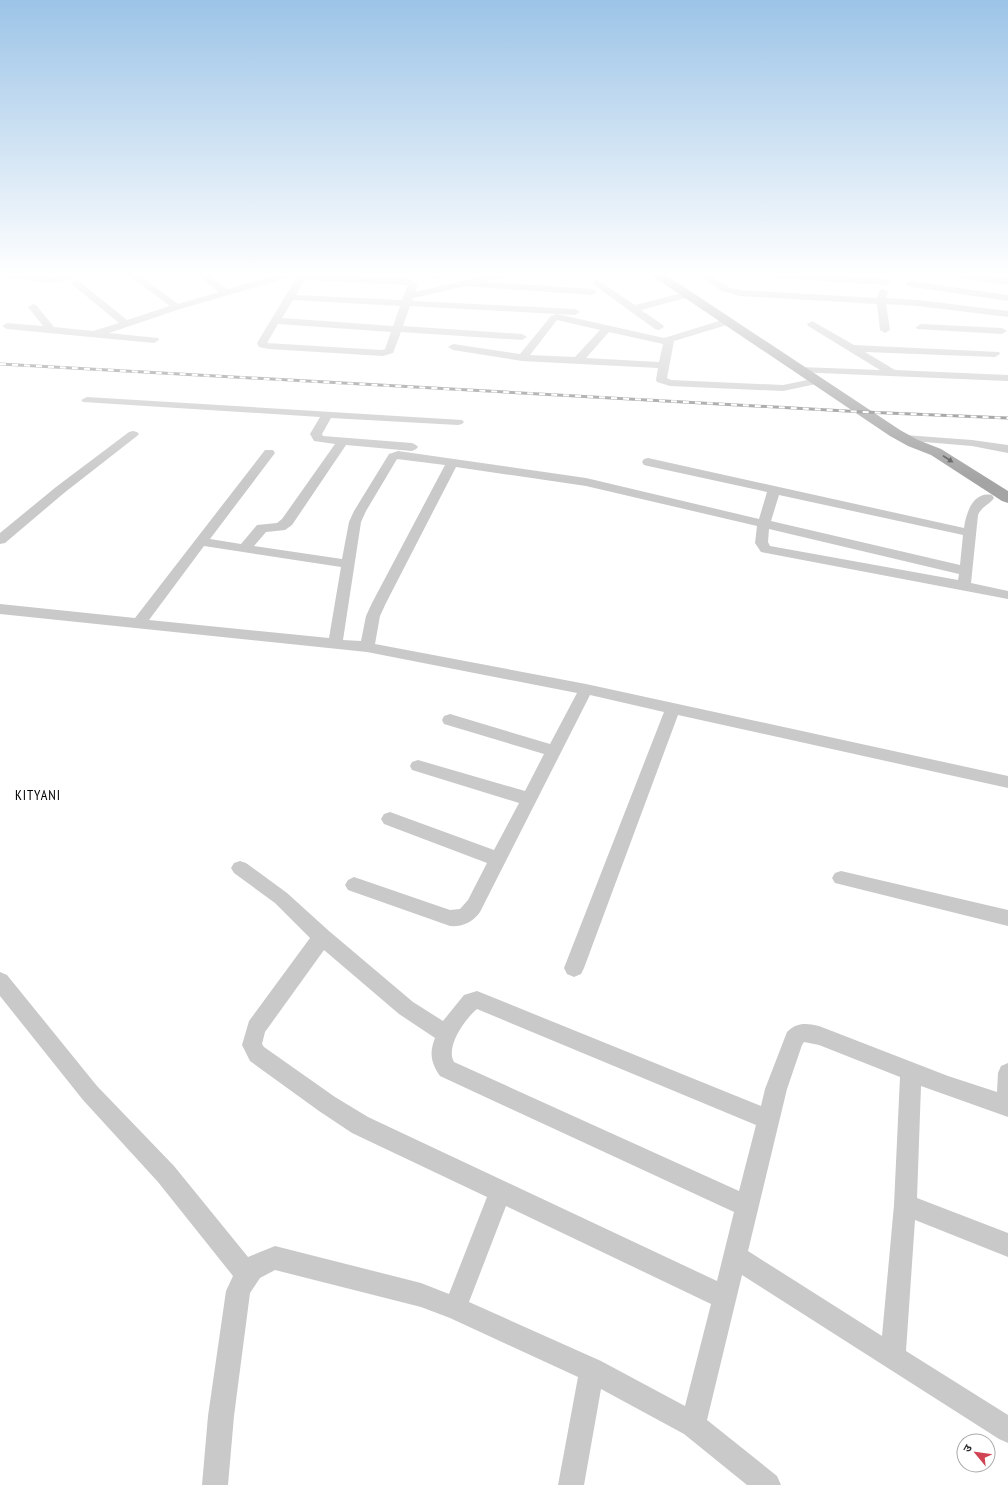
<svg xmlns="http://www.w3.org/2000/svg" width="1008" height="1485" viewBox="0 0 1008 1485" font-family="'PT Sans Narrow','Noto Sans Devanagari',sans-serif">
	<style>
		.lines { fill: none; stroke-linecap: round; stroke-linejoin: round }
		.minor { fill: #c9c9c9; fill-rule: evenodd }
		.major { fill: #a4a4a4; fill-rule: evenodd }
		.rail-casing { stroke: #818181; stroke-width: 3 }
		.rail { stroke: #fff; stroke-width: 2; stroke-dasharray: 6; stroke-linecap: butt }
		.oneway { fill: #5c5c5c }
		.labels { text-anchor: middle; stroke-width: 4; stroke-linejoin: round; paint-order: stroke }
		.quarter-label { font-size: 14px; letter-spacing: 1px; fill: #000; stroke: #fff }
	</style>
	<rect width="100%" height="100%" fill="#fff"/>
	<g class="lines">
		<path class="minor" d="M0 273H18L54 277 72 273H89L88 275 54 283 0 277Z
			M126 273H136L178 304 219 292 195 273H205L228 289 282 273 408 279 418 284 415 292 497 273H514L513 275 485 282 592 289 597 292 592 295 466 286 413 298 412 301 575 309 580 312 575 315 410 306 403 326 522 334 527 337 522 340 401 332 393 353 383 356 269 349 259 347 257 343 297 277 294 276 180 309 109 333 158 338 159 340 154 343 7 329 2 326 7 323 43 326 28 307 33 304 36 305 54 327 93 331 119 323 73 285 71 283 76 280 79 281 127 320 170 306ZM305 280 407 285H408L402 300 296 295ZM293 300 400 306 393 326 282 318ZM278 324 391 332 385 349 382 350 267 343Z
			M434 273H443L439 279 436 280 431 277Z
			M695 273H706L728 287 740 290 877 298 880 290 883 289 888 292 886 298 918 300 1008 311V317L918 306 886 304 890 330 885 333 880 330 877 304 740 296 722 291Z
			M741 273H792L886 279 891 282 886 285 745 276Z
			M943 273H967L1008 279V285L947 276Z
			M597 280 635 305 686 292 691 295 689 297 641 310 663 325 664 327 659 330 655 329 594 285 592 283 594 281Z
			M910 281 1008 295V301L907 286 905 284Z
			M557 314 664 338 722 320H730L731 322 730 324 674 341 667 378 671 380 783 385 817 378 822 381 821 383 783 391 670 386 657 382 656 380 658 368 522 361 453 350 448 347 453 344 520 354 551 316ZM557 320 600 330 575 357 530 355ZM609 332 663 344 659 362 586 358Z
			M812 321 854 345 999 352 1000 354 995 357 865 352 895 370 1008 375V381L796 372 795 370 800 367 880 370 808 326 807 324Z
			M921 324 1002 328 1007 331 1002 334 917 329 916 327Z
			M87 397 462 420 464 422 462 424 458 425 331 418 322 434 323 436 412 443 416 445 418 447 416 449 412 451 346 445 292 525 285 530 266 532 254 546 342 559 349 522 354 511 389 454 398 451 586 478 759 519 767 492 648 466 644 465 642 462 644 459 648 458 964 528C966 513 973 491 992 495L994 498C989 505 982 506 978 515L971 583 1008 591V599L761 552 755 543 757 526 586 486 456 467 386 603 380 616 375 644 586 684 1008 776V788L678 715 584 968 581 974 574 977 567 974 564 968 664 712 590 695 480 912C473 922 463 927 450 926L348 890 345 885 348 880 354 877 450 910 460 909 468 900 487 863 384 824 381 819 384 814 390 812 494 850 519 803 412 770 410 766 412 762 418 760 525 791 544 754 444 724 442 720 444 716 450 714 550 744 577 693 367 652 0 614V604L135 618 265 450H273L275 453 210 539 241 544 257 525 277 523 282 519 335 444 314 441 310 434 320 417 83 402 81 400ZM397 459 445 465 372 603 366 616 361 641 343 640 361 522 366 511ZM779 495 963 535 960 565 771 521ZM769 529 959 574 958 580 770 546 768 542ZM204 546 341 567 329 638 149 620Z
			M133 431 137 432 139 434 137 436 64 493 5 543 0 544V533L56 487 129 432Z
			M905 435 972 440 1008 445V453L972 446 901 440 899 438 901 436Z
			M240 861 246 863 287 893 329 931 413 1002 443 1021 464 995 477 991 761 1106 765 1089 787 1032C797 1022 806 1023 819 1026L948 1076 997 1092 998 1073 1001 1066 1008 1063V1117L921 1086 917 1198 1008 1233V1257L915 1220 906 1351 1008 1415V1443L999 1439 742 1275 707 1420 777 1476 781 1485H747L684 1434 601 1389 584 1485H558L578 1377 450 1318 421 1307 275 1270 260 1278 250 1293 234 1416 228 1485H202L208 1416 226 1291 233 1276 158 1182 83 1100 0 996V972L7 975 97 1086 174 1166 248 1257 275 1246 421 1283 449 1294 487 1197 352 1133 319 1111 250 1061 242 1045 249 1021 310 938 275 903 234 873 231 868 234 863ZM324 950 399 1014 435 1038C429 1053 431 1063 440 1076L734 1212 717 1281 368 1117 335 1097 264 1047 262 1044 265 1032ZM477 1009 756 1125 739 1191 454 1062C445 1047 465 1019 477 1009ZM804 1042 819 1045 900 1077 894 1205 882 1336 748 1251 787 1089 802 1045ZM506 1206 711 1304 685 1406 601 1361 469 1302Z
			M841 871 1008 910V926L835 883 832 878 835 873Z"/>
		<path class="major" d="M648 273H663L900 430 918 440 941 449 1008 491V503L1002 501 931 455 908 446 890 436Z"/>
		<defs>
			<path id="rail" d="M0 364 864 412 1008 418"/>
		</defs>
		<use href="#rail" class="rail-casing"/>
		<use href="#rail" class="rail"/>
	</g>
	<defs><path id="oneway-solid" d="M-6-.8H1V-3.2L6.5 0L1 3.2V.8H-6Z"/></defs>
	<use class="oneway" href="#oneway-solid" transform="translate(948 459) rotate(33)"/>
	<linearGradient id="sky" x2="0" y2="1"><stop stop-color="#9cc4e7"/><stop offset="0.57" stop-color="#fff"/><stop offset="1" stop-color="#fff" stop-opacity="0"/></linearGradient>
	<rect width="1008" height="481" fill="url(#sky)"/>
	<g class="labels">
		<g class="quarter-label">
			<text x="38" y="800">KITYANI</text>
		</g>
	</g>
	<g transform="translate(976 1453) rotate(299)"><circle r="19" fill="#ffffff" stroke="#ababab"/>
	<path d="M0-3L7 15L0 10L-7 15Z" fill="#cf4353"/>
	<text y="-6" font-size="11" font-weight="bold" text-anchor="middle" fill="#2c2c2c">उ</text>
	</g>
</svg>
